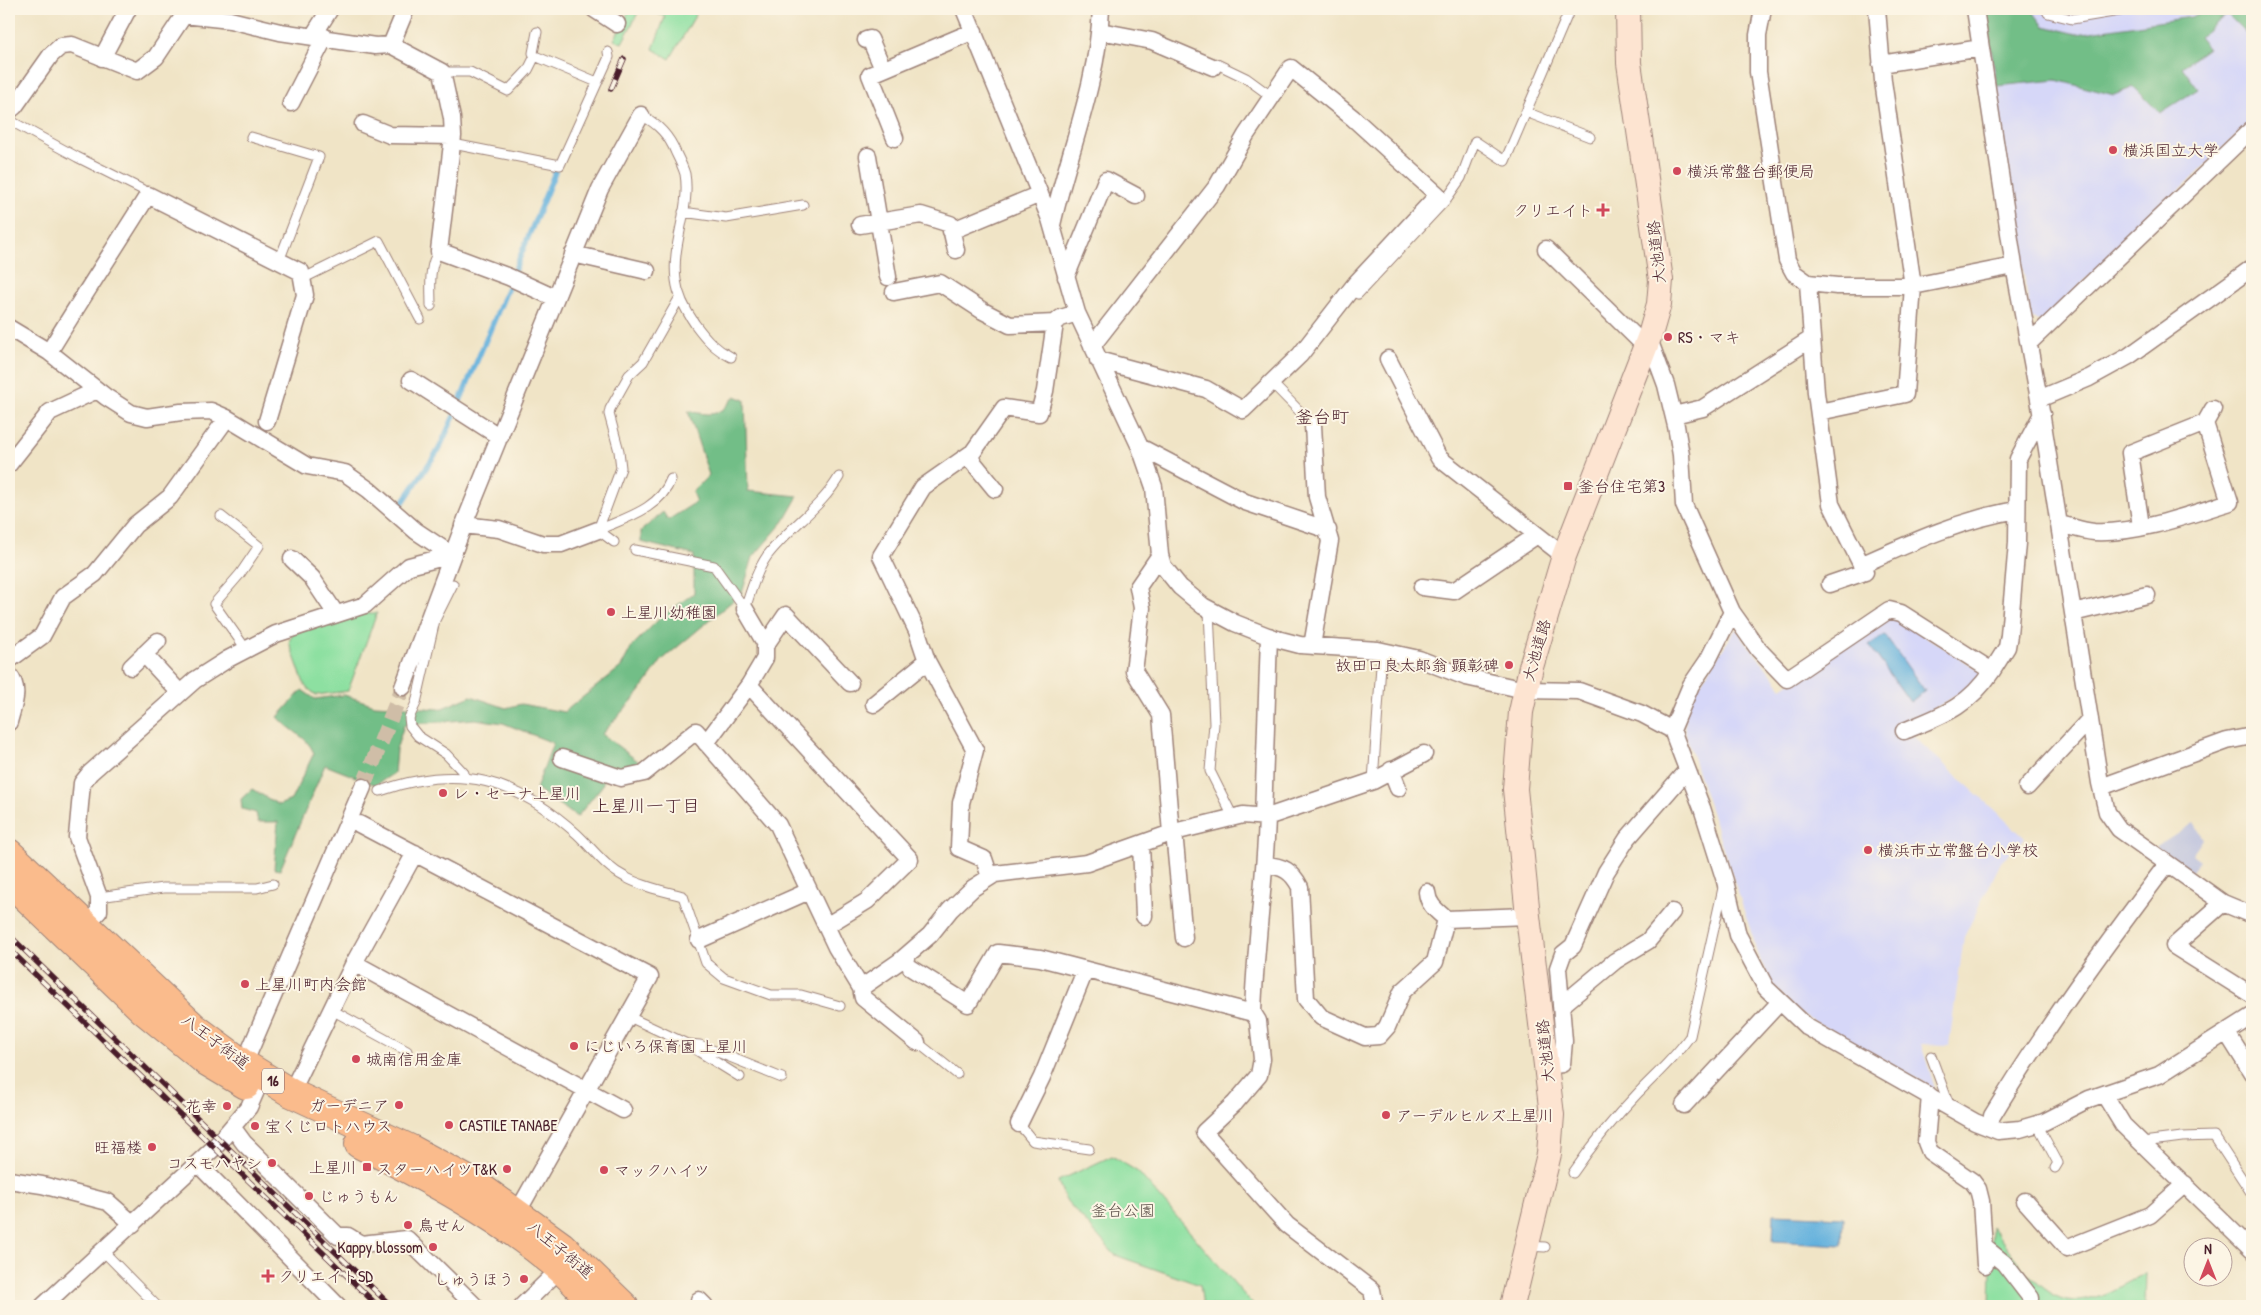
<svg xmlns="http://www.w3.org/2000/svg" width="2261" height="1315" viewBox="0 0 2261 1315" font-family="'Patrick Hand','Klee One',sans-serif">
	<style>
		.built { fill: #d6d7f8 }
		.industrial { fill: #bec2dd }
		.green { fill: #8de0a1; stroke: #6c8066 }
		.forest { fill: #72be87; stroke: #5e6e59 }
		.water { fill: #64b1dd; stroke: #576884 }
		.lines { fill: none; stroke-linecap: round; stroke-linejoin: round }
		.stream { stroke: #64b1dd; stroke-width: 5.5 }
		.street-tunnel { stroke: #cfbda7; stroke-width: 16; stroke-dasharray: 16 8; stroke-linecap: butt }
		.lane-casing { stroke: #9d8278; stroke-width: 11 }
		.street-casing { stroke: #9d8278; stroke-width: 19 }
		.secondary-casing { stroke: #9d8278; stroke-width: 26 }
		.highway-casing { stroke: #9d8278; stroke-width: 30 }
		.lane { stroke: #fff; stroke-width: 9 }
		.street { stroke: #fff; stroke-width: 16 }
		.secondary { stroke: #fde4d1; stroke-width: 24 }
		.highway { stroke: #fabb8c; stroke-width: 28 }
		.rail-casing { stroke: #4a1f2b; stroke-width: 5.5 }
		.rail { stroke: #fcf5e5; stroke-width: 4; stroke-dasharray: 11; stroke-linecap: butt }
		.poi-dot { fill: #d1495b; stroke: #fcf5e5; stroke-width: 2 }
		.labels { text-anchor: middle; stroke-width: 4; stroke-linejoin: round; paint-order: stroke }
		.shield { fill: #fcf5e5; stroke: #7f5f63; stroke-width: 1 }
		.shield-label { font-size: 15px; font-weight: bold; fill: #4a1f2b }
		.poi-label { font-size: 16px; fill: #4a1f2b; stroke: #fcf5e5; text-anchor: start }
		.street-label { font-size: 16px; fill: #4a1f2b; stroke: #fcf5e5 }
		.park-label { font-size: 16px; fill: #5b4f48; stroke: #fcf5e5 }
		.neighbourhood-label { font-size: 18px; fill: #4a1f2b; stroke: #fcf5e5 }
	</style>
	<rect width="100%" height="100%" fill="#fcf5e5"/>
	<filter id="ink" filterUnits="userSpaceOnUse"><feTurbulence type="fractalNoise" baseFrequency=".02" numOctaves="2"/><feDisplacementMap in="SourceGraphic" scale="10" xChannelSelector="R" yChannelSelector="G"/><feConvolveMatrix kernelMatrix="1 2 1 2 8 2 1 2 1" color-interpolation-filters="sRGB"/></filter>
	<filter id="wash" filterUnits="userSpaceOnUse"><feTurbulence type="fractalNoise" baseFrequency=".0096" numOctaves="4" result="noise"/><feDisplacementMap in="SourceGraphic" scale="20" xChannelSelector="R" yChannelSelector="G"/><feGaussianBlur stdDeviation="1.12" result="paint"/><feColorMatrix in="noise" values="0 0 0 0 0 0 0 0 0 0 0 0 0 0 0 0 0 1.4 0 .05"/><feComposite in="paint" operator="in"/></filter>
	<g filter="url(#wash)">
		<rect width="100%" height="100%" fill="#f0e4c6"/>
		<path class="built" d="M1982 9H2252V120L2042 322 2031 318Z
			M1888 617 1898 619 1980 671 1979 679 1964 691 1907 724 1913 736 2025 838 2001 862 1964 937 1949 1045 1921 1044 1935 1089 1798 1012 1774 987 1761 962 1686 736 1685 715 1689 701 1736 629 1782 688Z"/>
		<path class="industrial" d="M2194 823 2203 839 2192 855 2200 861 2191 872 2155 848Z"/>
		<path class="green" d="M630 9H640L622 43 614 40Z
			M647 9H699L670 59 653 49 665 17Z
			M366 613H377L348 691 316 695 305 686 289 642 292 634Z
			M1112 1156 1138 1172 1254 1306H1203L1200 1285 1115 1255 1065 1199 1058 1181Z
			M1992 1227C2012 1253 2039 1299 2075 1301 2095 1302 2128 1282 2146 1273L2145 1306H1990Z"/>
		<path class="forest" d="M1985 9H2031L2044 26 2077 34 2191 17 2211 9H2252V39L2227 14 2199 37 2208 48 2182 67 2198 89 2160 113 2134 87 2114 95 2056 80 1997 86Z
			M735 396 745 400 748 491 798 496 784 521 753 557 742 593 662 660 639 693 602 734 643 765 619 769 607 767 602 786 577 817 536 789 553 743 503 723 475 719 404 725 396 750 394 773 376 785 325 765 280 870 274 869 278 822H258L256 813 242 809 241 799 252 789 279 805 291 800 314 753C306 735 291 732 278 717L302 690 315 699 344 695 375 705 440 709 471 696 506 708 521 704 564 712 621 667 632 646 660 618 694 593V555L641 542V531L663 512 668 520 696 502 692 492 709 475 688 411C713 416 719 417 735 396Z"/>
		<path class="water" d="M1885 635 1925 691 1910 702 1869 645Z
			M1774 1214 1843 1217 1842 1245 1773 1241Z"/>
		<g class="lines">
			<path class="stream" d="M513 274 555 172
				M460 401 510 283
				M401 505 439 449 454 416"/>
		</g>
	</g>
	<g filter="url(#ink)">
		<g class="lines">
			<path class="street-tunnel" d="M363 787 403 687"/>
			<defs>
				<path id="lane" d="M2046 9 2048 13 2072 19 2131 9
					M535 56 533 53 537 32
					M1213 67 1217 64 1246 78 1272 97
					M442 72H470L508 91 528 70 535 56 597 82
					M1526 112 1590 137
					M641 115C658 124 669 135 676 153 679 159 683 167 685 174 691 209 671 244 676 280 678 296 686 311 695 324 706 339 715 349 731 357
					M9 120 77 157 145 191 148 195
					M251 137 319 157 279 261
					M453 144 560 165 609 57 608 52
					M683 212 726 218 803 205
					M302 279 379 241 420 319
					M1351 290 1358 294 1445 201 1461 178 1475 141 1505 161 1570 9
					M431 306C431 288 428 266 439 251
					M1272 383 1313 425
					M221 516 259 546 240 574 214 604 246 649
					M598 530 621 468 619 451 609 414 610 409 629 375 643 362 680 297
					M598 530C625 518 660 509 671 479
					M598 530 614 542
					M635 550 714 566 745 609
					M453 584 435 620 416 703 409 718 410 726 418 736 446 754 464 773V777
					M745 609C751 591 756 572 767 556 789 527 821 508 839 477
					M1209 610 1214 724 1210 771 1233 817
					M1373 781 1382 651
					M380 791C459 763 516 779 577 834 593 849 605 867 625 877 643 887 664 891 683 896L706 963 724 978 771 995H801L840 1006
					M99 897 163 888H257L273 884
					M330 1009 407 1051
					M627 1016 685 1043 740 1077
					M917 1042 957 1074
					M688 1044 700 1045 782 1078
					M1931 1056 1950 1107
					M1019 1124 1033 1141 1089 1149
					M2037 1124 2058 1163 2055 1168
					M2143 1142 2182 1137 2214 1136 2252 1194
					M1573 1173C1592 1145 1614 1118 1638 1093 1656 1074 1675 1058 1690 1036L1723 888
					M1527 1246 1545 1247
					M103 1251 157 1306"/>
				<path id="street" d="M594 9 617 24
					M964 9 1050 219 1077 313 1140 447 1154 487 1160 555 1163 566 1180 587 1203 606 1235 623 1273 638 1300 645 1378 650 1419 659 1466 677 1525 690 1579 691 1642 714 1672 730 1702 808 1725 881 1738 935 1766 988 1807 1027 1975 1122 1998 1131 2020 1129 2044 1122 2089 1099 2159 1075 2252 1016
					M1763 9 1758 35V72L1787 260 1794 273 1808 283 1816 393 1831 504 1865 572 1830 584
					M1975 9 2014 266 2039 399 2100 783 2107 812 2119 829 2223 903 2252 915
					M1100 31 1152 41 1213 67
					M313 36 330 9
					M866 40 870 39 883 69
					M391 45 406 9
					M102 58 128 9
					M1881 64 1981 48
					M291 103 325 37
					M9 111 15 106 51 55 61 46 72 45 137 71 156 57 184 15 230 20 280 32 375 46 391 45 442 72 452 118 453 136 439 251 509 277 555 298
					M363 124 390 135 453 136
					M895 138 870 75 974 31
					M868 156 888 277
					M860 225 921 215 950 224 956 250
					M1052 225C1068 153 1098 84 1101 9
					M951 231 1040 194
					M1546 249 1646 347
					M573 254 647 271
					M1066 277 1106 180 1136 196
					M1808 283 1837 286H1913L2014 266
					M894 292 940 283 983 311 1010 325 1055 323
					M9 328 49 352 106 397 131 413 147 417 181 412 211 411 227 418 307 466 345 473 369 490 416 531 452 555
					M1649 339 1666 385 1676 426 1681 455 1684 505 1732 612 1759 650 1787 679 1889 610 1901 613 1992 671C1967 708 1943 715 1904 731
					M2029 343 2252 129
					M1092 346 1217 186 1246 135 1291 68 1353 118 1438 195 1356 283 1300 355 1243 410 1206 389 1098 360
					M49 352C81 299 115 248 148 195L301 272 305 295 267 421
					M1388 359 1439 458 1564 556
					M411 380 500 437
					M2039 399 2089 378 2129 356 2252 268
					M1819 412 1905 394 1913 286 1883 81 1877 9
					M1674 415 1703 408 1811 339
					M1140 447 1245 502 1328 530
					M968 456 995 489
					M9 464 50 412 97 390
					M2059 524C2070 526 2082 531 2094 532 2137 534 2189 515 2230 502L2205 423
					M463 525 499 529 543 544H561L598 530
					M2141 526 2130 453 2205 423 2213 409
					M1160 555 1138 587 1142 608 1134 671 1161 715 1171 833
					M292 559 312 578 336 614
					M1861 565C1912 542 1962 519 2017 510
					M1422 587 1454 591 1537 535
					M2073 613 2147 595
					M765 646 786 615 850 683
					M1312 646 1330 541 1317 497 1313 425
					M144 654 180 693
					M9 660 42 636 63 597 95 574 135 525 170 497 227 418
					M131 667 158 641
					M1992 671 2007 647 2009 635 2017 543 2018 459 2042 414
					M9 675C21 689 13 706 9 722
					M749 685 910 859 867 901 826 926
					M403 687 466 519 600 189 641 115
					M874 704 927 661
					M1672 730 1691 685 1708 660 1732 612
					M706 743 749 685 765 658V643L745 609
					M562 758 621 778 644 773 696 731 778 825 836 947 861 988 863 998 917 1042
					M1391 770 1398 788
					M2027 787 2090 719
					M2101 787 2227 741 2252 736
					M1263 818 1269 636
					M359 824 650 977 517 1213
					M1174 832 1184 938
					M1141 844 1144 916
					M1265 865C1283 866 1292 871 1300 887L1306 999 1321 1017 1365 1037 1379 1036 1387 1027 1402 992 1435 962 1446 919 1528 916
					M990 877 984 859 959 848 961 803 975 750 927 661 917 631 881 556 923 487 973 452 1004 408 1039 413 1045 391 1055 323 1061 318 1077 313
					M1427 892C1428 905 1437 911 1446 919
					M2223 903 2174 946 2252 995
					M81 930 99 911V897L77 837 82 783 90 773 195 680 228 659 276 634 365 605 409 566 452 555
					M699 940 809 891
					M354 963 623 1110
					M911 968 968 1004 998 953 1040 958 1253 1013C1255 947 1265 883 1267 817
					M861 988 900 961 930 935 950 910 973 888 995 874 1087 863 1174 832 1243 815 1267 817 1373 781 1424 754
					M1561 1006 1615 961 1648 941 1672 912
					M1253 1013 1258 1021 1262 1059 1259 1075 1235 1103 1204 1132 1287 1225 1372 1290 1375 1306
					M2227 1033 2252 1073
					M244 1064 363 787
					M1546 1066 1562 1064 1564 1041 1558 968 1563 954 1573 946 1606 872 1627 839 1687 770
					M291 1093 354 963 415 853
					M2104 1094 2123 1125 2252 1250
					M1930 1096 1926 1142 1930 1152 1972 1181 1978 1189 1981 1201 1985 1265
					M1684 1105 1779 1003
					M1992 1116C2045 1028 2105 946 2167 864
					M1019 1124 1042 1077 1085 971
					M233 1128 244 1143 338 1236H348L361 1244 407 1239 475 1306
					M198 1164 338 1306
					M9 1180 42 1185 108 1202 133 1224
					M2025 1201 2067 1248 2150 1215 2185 1184
					M1984 1247 2004 1263 2031 1298
					M699 1300 705 1306
					M43 1306 215 1147 249 1107 263 1075
					M522 1306 566 1263"/>
				<path id="secondary" d="M1512 1306 1549 1154 1552 1115 1528 916 1515 789 1521 712 1531 667 1564 556 1650 335 1659 304 1661 280 1629 63 1628 9"/>
				<path id="highway" d="M9 853 194 1027 244 1064 291 1093 411 1149 479 1186 562 1246 624 1306
					M9 881 144 1011 204 1060 246 1085
					M359 1144C429 1179 500 1217 559 1268 573 1280 584 1294 597 1306"/>
			</defs>
			<use href="#lane" class="lane-casing"/>
			<use href="#street" class="street-casing"/>
			<use href="#secondary" class="secondary-casing"/>
			<use href="#highway" class="highway-casing"/>
			<use href="#lane" class="lane"/>
			<use href="#street" class="street"/>
			<use href="#secondary" class="secondary"/>
			<use href="#highway" class="highway"/>
			<defs>
				<path id="rail" d="M611 89 624 59
					M9 935 391 1306
					M9 949 378 1306"/>
			</defs>
			<use href="#rail" class="rail-casing"/>
			<use href="#rail" class="rail"/>
		</g>
	</g>
	<g class="poi-dot">
		<circle cx="2113" cy="150" r="5"/>
		<circle cx="1677" cy="171" r="5"/>
		<path d="M1600.5 202.5h5v5h5v5h-5v5h-5v-5h-5v-5h5z"/>
		<circle cx="1668" cy="337" r="5"/>
		<rect x="1563" y="481" width="10" height="10" rx="2.5"/>
		<circle cx="611" cy="612" r="5"/>
		<circle cx="1509" cy="665" r="5"/>
		<circle cx="443" cy="793" r="5"/>
		<circle cx="1868" cy="850" r="5"/>
		<circle cx="245" cy="984" r="5"/>
		<circle cx="574" cy="1046" r="5"/>
		<circle cx="356" cy="1059" r="5"/>
		<circle cx="399" cy="1105" r="5"/>
		<circle cx="227" cy="1106" r="5"/>
		<circle cx="1386" cy="1115" r="5"/>
		<circle cx="449" cy="1125" r="5"/>
		<circle cx="255" cy="1126" r="5"/>
		<circle cx="152" cy="1147" r="5"/>
		<circle cx="272" cy="1163" r="5"/>
		<rect x="362" y="1162" width="10" height="10" rx="2.5"/>
		<circle cx="507" cy="1169" r="5"/>
		<circle cx="604" cy="1170" r="5"/>
		<circle cx="309" cy="1196" r="5"/>
		<circle cx="408" cy="1225" r="5"/>
		<circle cx="433" cy="1247" r="5"/>
		<path d="M265.5 1268.5h5v5h5v5h-5v5h-5v-5h-5v-5h5z"/>
		<circle cx="524" cy="1279" r="5"/>
	</g>
	<g class="labels">
		<rect class="shield" x="262" y="1068.5" width="22" height="25" rx="4"/>
		<g class="shield-label">
			<text x="273" y="1086">16</text>
		</g>
		<g class="poi-label">
			<text x="2123" y="156">横浜国立大学</text>
			<text x="1687" y="177">横浜常盤台郵便局</text>
			<text x="1593" y="216" text-anchor="end">クリエイト</text>
			<text x="1678" y="343">RS・マキ</text>
			<text x="1578" y="492">釜台住宅第3</text>
			<text x="621" y="618">上星川幼稚園</text>
			<text x="1499" y="671" text-anchor="end">故田口良太郎翁 顕彰碑</text>
			<text x="453" y="799">レ・セーナ上星川</text>
			<text x="1878" y="856">横浜市立常盤台小学校</text>
			<text x="255" y="990">上星川町内会館</text>
			<text x="584" y="1052">にじいろ保育園 上星川</text>
			<text x="366" y="1065">城南信用金庫</text>
			<text x="389" y="1111" text-anchor="end">ガーデニア</text>
			<text x="217" y="1112" text-anchor="end">花幸</text>
			<text x="1396" y="1121">アーデルヒルズ上星川</text>
			<text x="459" y="1131">CASTILE TANABE</text>
			<text x="265" y="1132">宝くじロトハウス</text>
			<text x="142" y="1153" text-anchor="end">旺福楼</text>
			<text x="262" y="1169" text-anchor="end">コスモハヤシ</text>
			<text x="357" y="1173" text-anchor="end">上星川</text>
			<text x="497" y="1175" text-anchor="end">スターハイツT&amp;K</text>
			<text x="614" y="1176">マックハイツ</text>
			<text x="319" y="1202">じゅうもん</text>
			<text x="418" y="1231">鳥せん</text>
			<text x="423" y="1253" text-anchor="end">Kappy blossom</text>
			<text x="278" y="1282">クリエイトSD</text>
			<text x="514" y="1285" text-anchor="end">しゅうほう</text>
		</g>
		<g class="street-label">
			<text transform="translate(1656 252) rotate(-96)" y="6">大池道路</text>
			<text transform="translate(1536 650) rotate(-74)" y="6">大池道路</text>
			<text transform="translate(216 1041) rotate(37)" y="6">八王子街道</text>
			<text transform="translate(1545 1051) rotate(-96)" y="6">大池道路</text>
			<text transform="translate(561 1249) rotate(40)" y="6">八王子街道</text>
		</g>
		<g class="park-label">
			<text x="1123" y="1216">釜台公園</text>
		</g>
		<g class="neighbourhood-label">
			<text x="1322" y="423">釜台町</text>
			<text x="646" y="812">上星川一丁目</text>
		</g>
	</g>
	<rect width="2261" height="1315" fill="none" stroke="#fcf5e5" stroke-width="30"/>
	<g transform="translate(2208 1262)"><circle r="24" fill="#fcf5e5" stroke="#b59f9b"/>
	<path d="M0-4L9 19L0 12L-9 19Z" fill="#d1495b"/>
	<text y="-8" font-size="14" font-weight="bold" text-anchor="middle" fill="#4a1f2b">N</text>
	</g>
</svg>
